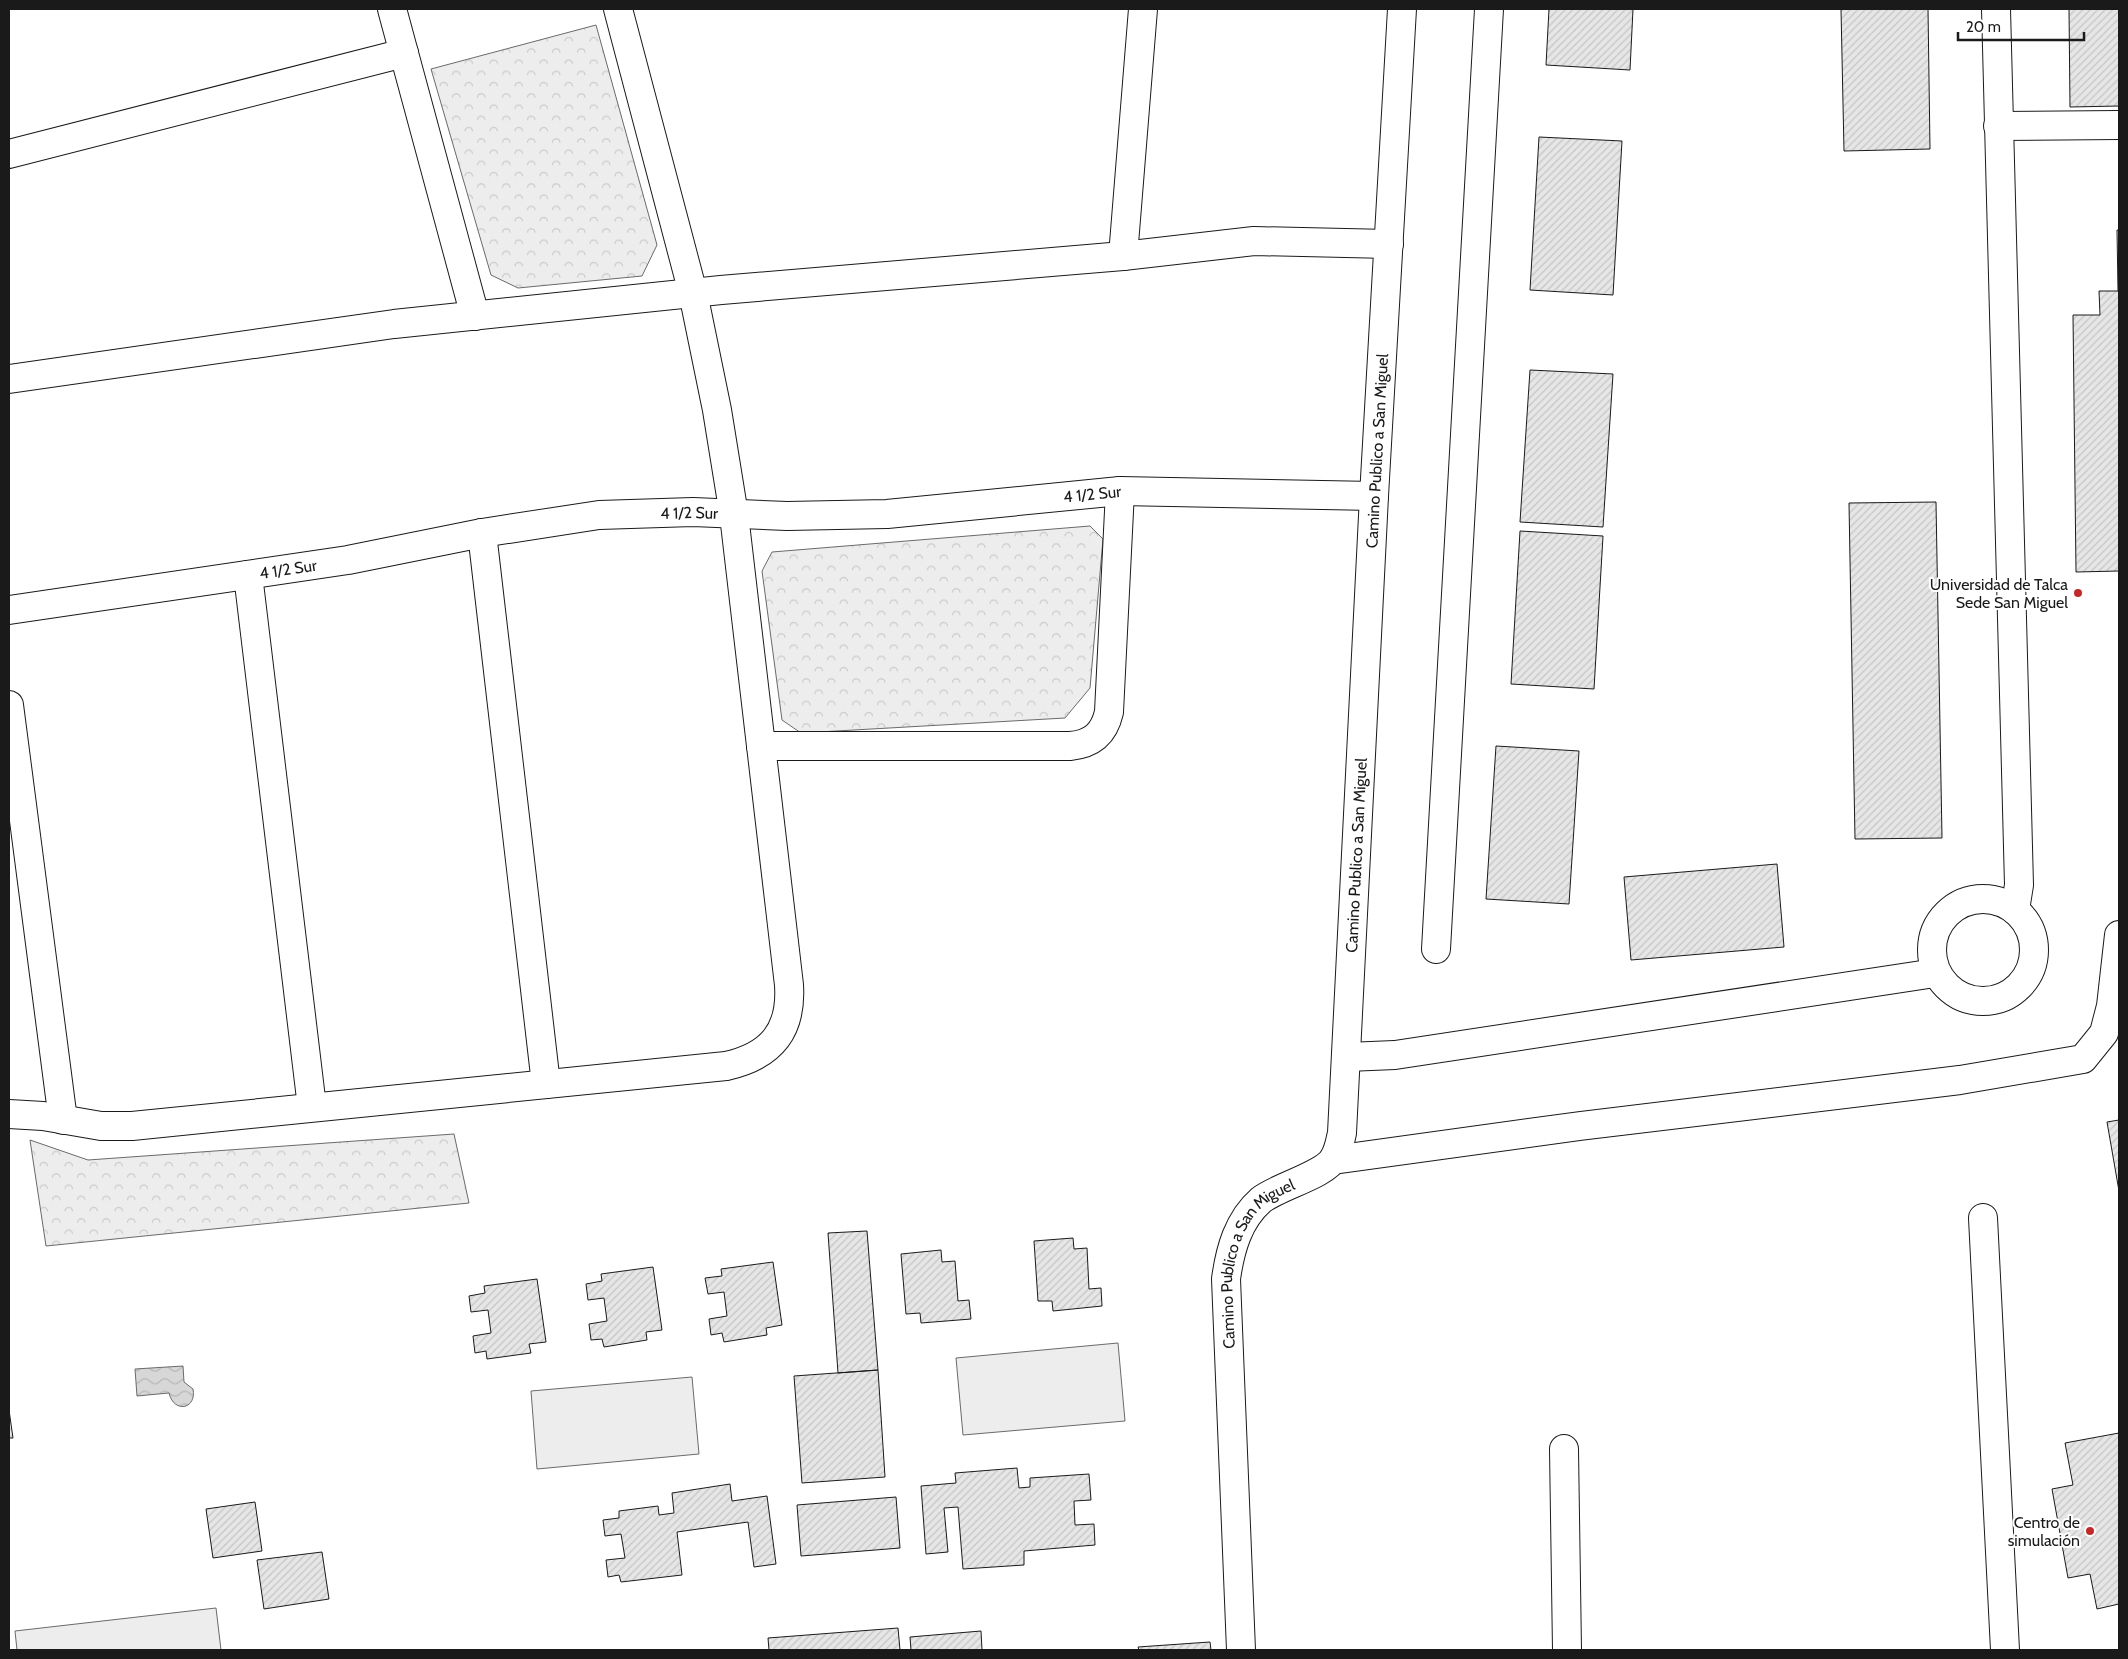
<svg xmlns="http://www.w3.org/2000/svg" width="2128" height="1659" viewBox="0 0 2128 1659" font-family="Cabin,sans-serif">
	<style>
		.park { fill: url(#park-crowns); stroke: #6a6a6a }
		.built { fill: #ededed; stroke: #6a6a6a }
		.water { fill: url(#water-waves); stroke: #6a6a6a }
		.building { fill: url(#building-hatch); stroke: #1a1a1a }
		.lines { fill: none; stroke-linecap: round; stroke-linejoin: round }
		.minor-casing { stroke: #1a1a1a; stroke-width: 30 }
		.minor { stroke: #fff; stroke-width: 28 }
		.poi-dot { fill: #c62828; stroke: #fff; stroke-width: 2 }
		.labels { text-anchor: middle; stroke-width: 4; stroke-linejoin: round; paint-order: stroke }
		.street-label { font-size: 16px; fill: #1a1a1a; stroke: #fff }
		.poi-label { font-size: 16px; fill: #1a1a1a; stroke: #fff; text-anchor: end }
	</style>
	<defs>
		<pattern id="park-crowns" width="20" height="18" patternUnits="userSpaceOnUse" patternTransform="scale(1.25)"><rect width="20" height="18" fill="#ededed"/><path d="M2 6a3 3 0 1 1 6 0M12 15a3 3 0 1 1 6 0" fill="none" stroke="#cbcbcb"/></pattern>
		<pattern id="water-waves" width="16" height="10" patternUnits="userSpaceOnUse" patternTransform="scale(1.25)"><rect width="16" height="10" fill="#d7d7d7"/><path d="M0 5q4-4 8 0t8 0" fill="none" stroke="#b8b8b8"/></pattern>
		<pattern id="building-hatch" width="6" height="6" patternUnits="userSpaceOnUse" patternTransform="scale(1.25)"><rect width="6" height="6" fill="#e6e6e6"/><path d="M-1 1l2-2M0 6l6-6M5 7l2-2" fill="none" stroke="#c5c5c5"/></pattern>
	</defs>
	<rect width="100%" height="100%" fill="#fff"/>
	<path class="park" d="M596 25 657 245 642 276 518 288 491 275 431 69Z
		M1090 526 1103 539 1090 688 1065 718 801 733 782 720 762 571 772 552Z
		M454 1134 469 1203 46 1246 30 1140 88 1160Z"/>
	<path class="built" d="M1118 1343 1125 1421 963 1435 956 1358Z
		M692 1377 699 1454 537 1469 531 1391Z
		M216 1608 221 1650H17L15 1631Z"/>
	<path class="water" d="M183 1366 184 1382 193 1389C197 1409 174 1414 169 1393L137 1396 135 1369Z"/>
	<path class="building" d="M1549 9H1633L1630 70 1546 65Z
		M1841 9H1928L1930 149 1844 151Z
		M2069 9H2119V106L2070 107Z
		M1539 137 1622 141 1613 295 1530 290Z
		M2117 230H2119V571L2076 572 2073 315H2100L2099 291H2118Z
		M1530 370 1613 374 1603 527 1520 522Z
		M1936 502 1942 838 1855 839 1849 503Z
		M1520 531 1603 536 1594 689 1511 684Z
		M1496 746 1579 751 1569 904 1486 899Z
		M1777 864 1784 947 1631 960 1624 877Z
		M2119 1120V1191L2107 1122Z
		M867 1231 878 1370 838 1373 828 1233Z
		M1073 1238 1074 1249 1087 1248 1089 1289 1101 1288 1102 1306 1053 1311 1052 1301H1038L1034 1241Z
		M941 1250 942 1262 955 1261 958 1301 969 1300 971 1319 921 1323 920 1313 906 1314 901 1254Z
		M773 1262 782 1325 766 1328 767 1335 724 1342 722 1333 711 1335 709 1319 727 1316 724 1292 708 1294 705 1278 722 1276 721 1269Z
		M653 1267 662 1330 646 1332 647 1340 604 1347 602 1339 591 1340 589 1324 607 1321 604 1298 588 1300 586 1284 602 1281 601 1274Z
		M537 1279 546 1342 529 1344 531 1353 487 1359 486 1351 475 1353 473 1336 491 1333 488 1310 471 1312 469 1296 485 1293 484 1286Z
		M878 1370 885 1477 802 1483 794 1376Z
		M9 1410 13 1438H9Z
		M2119 1433V1604L2097 1609 2090 1574 2068 1578 2052 1489 2073 1485 2065 1443Z
		M1017 1468 1019 1488 1030 1487V1478L1089 1474 1091 1500 1074 1501 1075 1525 1094 1524 1095 1545 1024 1551V1565L963 1569 958 1507 944 1508 948 1552 926 1554 921 1486 956 1483 955 1473Z
		M730 1484 732 1501 767 1496 776 1564 754 1567 748 1522 677 1532 682 1575 621 1582 619 1575 608 1577 606 1560 625 1558 621 1534 605 1536 603 1520 619 1518V1511L658 1506 659 1515 674 1513 672 1493Z
		M896 1497 900 1548 801 1556 797 1505Z
		M255 1502 262 1551 213 1558 206 1509Z
		M322 1552 329 1599 264 1609 257 1560Z
		M898 1628 900 1650H769L768 1638Z
		M981 1631 982 1650H911L910 1637Z
		M1210 1642 1211 1650H1139L1138 1647Z"/>
	<g class="lines">
		<defs>
			<g id="minor">
				<path d="M392 9 475 316"/>
				<path d="M1996 9 2019 885 2015 910"/>
				<path d="M1998 126 2119 125"/>
				<path d="M9 154 404 53"/>
				<path d="M1123 256 1143 9"/>
				<path d="M9 379 394 324 721 290 1123 256 1254 241 1389 244"/>
				<path d="M482 533 546 1084"/>
				<path d="M248 575 312 1107"/>
				<path id="s1" d="M9 610 348 560 482 533 599 515 693 512 787 516 887 514 1120 491 1374 496"/>
				<path d="M9 705 63 1120"/>
				<path d="M761 746H1070C1092 744 1104 734 1109 712L1120 491"/>
				<circle cx="1983" cy="950" r="51"/>
				<path d="M1436 949 1489 9"/>
				<path d="M1347 1057 1395 1055 1935 973"/>
				<path d="M9 1114 43 1116 101 1126H132L726 1066C771 1056 792 1031 789 985L734 515 717 410 693 293 618 9"/>
				<path d="M1333 1160 1580 1126 1960 1080 2083 1059 2104 1033 2111 1006 2119 935"/>
				<path d="M1983 1218 2005 1650"/>
				<path d="M1564 1449 1567 1650"/>
				<path id="s2" d="M1241 1650 1226 1279C1230 1250 1238 1220 1261 1200 1279 1186 1325 1175 1334 1158 1339 1150 1340 1141 1342 1133L1374 496 1402 9"/>
			</g>
		</defs>
		<use href="#minor" class="minor-casing"/>
		<use href="#minor" class="minor"/>
	</g>
	<g class="poi-dot">
		<circle cx="2078" cy="593" r="5"/>
		<circle cx="2090" cy="1531" r="5"/>
	</g>
	<g class="labels">
		<g class="street-label">
			<text dy="6" stroke="none"><textPath href="#s2" startOffset="1254">Camino Publico a San Miguel</textPath></text>
			<text dy="6" stroke="none"><textPath href="#s1" startOffset="1092">4 1/2 Sur</textPath></text>
			<text dy="6" stroke="none"><textPath href="#s1" startOffset="688">4 1/2 Sur</textPath></text>
			<text dy="6" stroke="none"><textPath href="#s1" startOffset="282">4 1/2 Sur</textPath></text>
			<text dy="6" stroke="none"><textPath href="#s2" startOffset="849">Camino Publico a San Miguel</textPath></text>
			<text dy="6" stroke="none"><textPath href="#s2" startOffset="399">Camino Publico a San Miguel</textPath></text>
		</g>
		<g class="poi-label">
			<text x="2068" y="590">Universidad de Talca<tspan x="2068" dy="18">Sede San Miguel</tspan></text>
			<text x="2080" y="1528">Centro de<tspan x="2080" dy="18">simulación</tspan></text>
		</g>
	</g>
	<rect width="2128" height="1659" fill="none" stroke="#1a1a1a" stroke-width="20"/>
	<path d="M1958 32v8h126v-8" fill="none" stroke="#1a1a1a" stroke-width="2.5"/>
	<text x="1966" y="32" font-size="15" fill="#1a1a1a" stroke="#ffffff" stroke-width="4" paint-order="stroke">20 m</text>
</svg>
